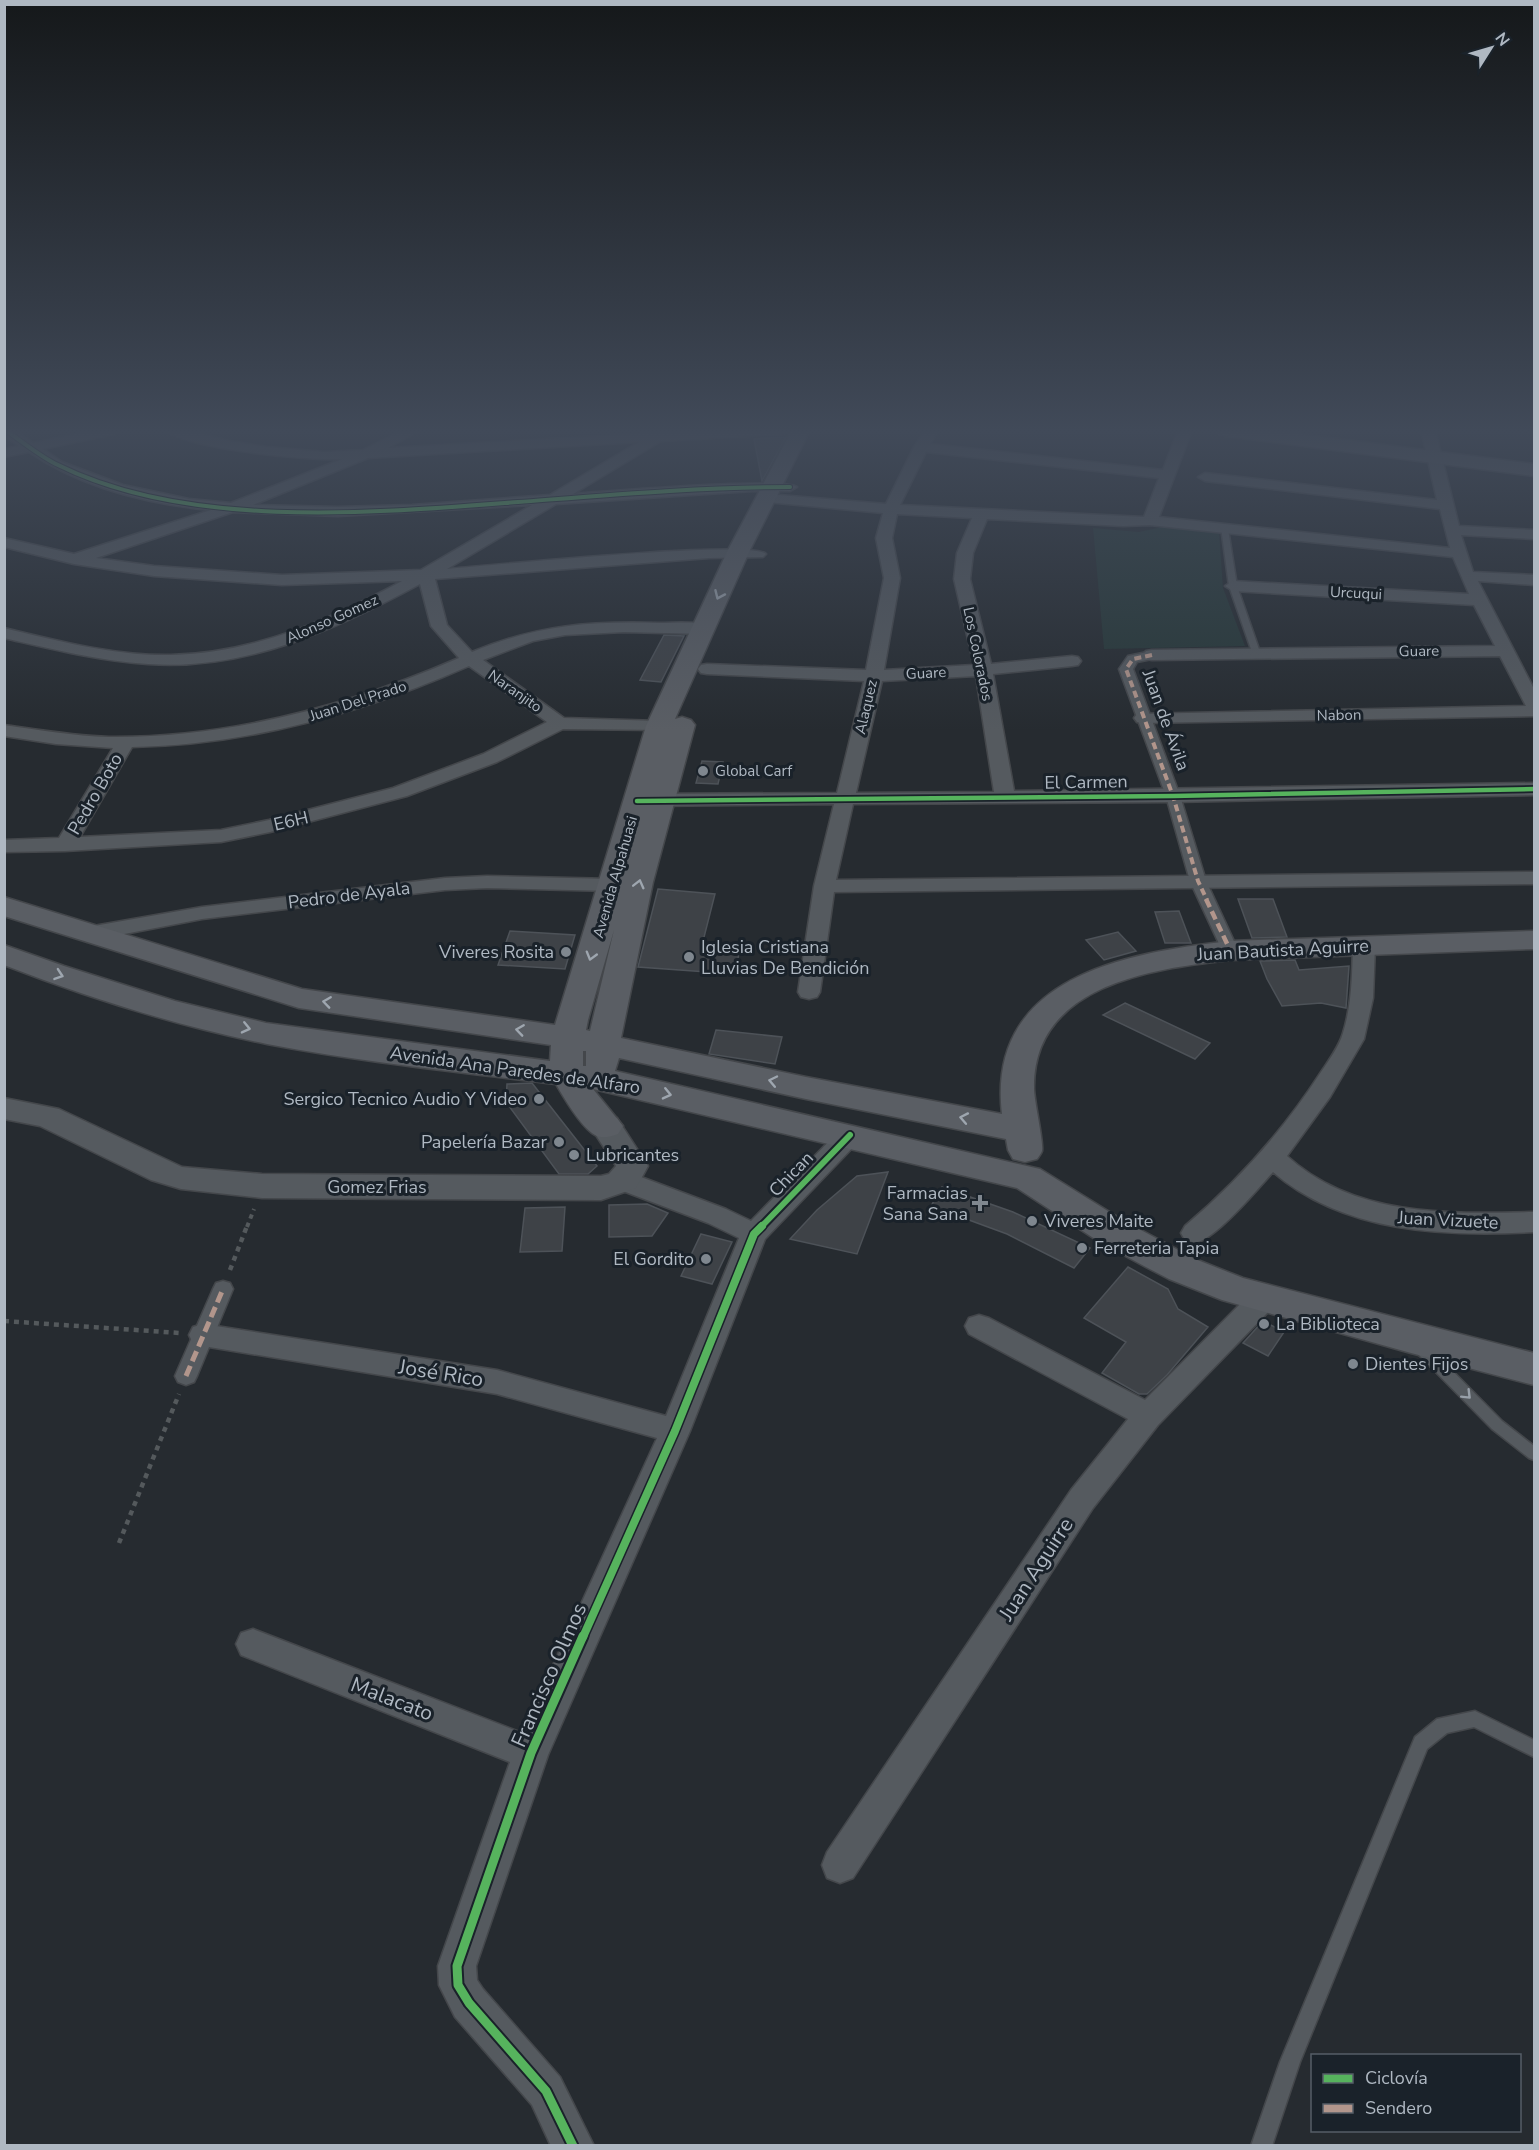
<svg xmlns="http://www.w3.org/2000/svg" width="1539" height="2150" viewBox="0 0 1539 2150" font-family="'Nunito Sans',sans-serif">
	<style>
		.green { fill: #273838 }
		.building { fill: #3e4247; stroke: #4d5258; stroke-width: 1.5 }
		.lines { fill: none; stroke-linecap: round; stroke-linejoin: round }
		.service-casing { stroke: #44474b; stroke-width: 3 }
		.pedestrian-casing { stroke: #44474b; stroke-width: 3 }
		.minor-casing { stroke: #44474b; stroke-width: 3 }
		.tertiary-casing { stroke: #44474b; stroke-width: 3 }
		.secondary-casing { stroke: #44474b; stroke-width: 3 }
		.path-far1 { stroke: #54595c; stroke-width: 4; stroke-dasharray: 4.5 4.5; stroke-linecap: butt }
		.path { stroke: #54595c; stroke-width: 4.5; stroke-dasharray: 5 5; stroke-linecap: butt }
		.service { fill: #555a5f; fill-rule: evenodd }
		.pedestrian { fill: #555a5f; fill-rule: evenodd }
		.minor { fill: #555a5f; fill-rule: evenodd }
		.tertiary { fill: #555a5f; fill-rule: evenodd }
		.secondary { fill: #5a5e64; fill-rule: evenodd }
		.quiet-far2 { stroke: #b2968c; stroke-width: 4; stroke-dasharray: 7 4; stroke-linecap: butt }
		.quiet-far1 { stroke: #b2968c; stroke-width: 4.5; stroke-dasharray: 9 4.5; stroke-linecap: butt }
		.quiet { stroke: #b2968c; stroke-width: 5; stroke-dasharray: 11 5; stroke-linecap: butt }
		.cycleway-far4-casing { stroke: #1a222a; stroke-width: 6 }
		.cycleway-far3-casing { stroke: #1a222a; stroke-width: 8 }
		.cycleway-far2-casing { stroke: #1a222a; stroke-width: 10 }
		.cycleway-far1-casing { stroke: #1a222a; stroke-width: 11 }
		.cycleway-casing { stroke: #1a222a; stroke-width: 13 }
		.cycleway-far4 { stroke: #56b35d; stroke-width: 4 }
		.cycleway-far3 { stroke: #56b35d; stroke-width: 4.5 }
		.cycleway-far2 { stroke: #56b35d; stroke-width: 6 }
		.cycleway-far1 { stroke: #56b35d; stroke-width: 8 }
		.cycleway { stroke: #56b35d; stroke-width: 9 }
		.oneway { stroke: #9ea6af }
		.oneway2 { stroke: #98a0a9 }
		.poi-dot { fill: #7f878f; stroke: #1a222a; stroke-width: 2 }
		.labels { text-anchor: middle; stroke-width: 6; stroke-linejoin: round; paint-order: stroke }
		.far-street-label { font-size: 15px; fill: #afb8c2; stroke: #1a222a }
		.far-poi-label { font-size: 15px; fill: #afb8c2; stroke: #1a222a; text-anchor: start }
		.street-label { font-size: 18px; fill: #afb8c2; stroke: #1a222a }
		.poi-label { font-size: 18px; fill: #afb8c2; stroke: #1a222a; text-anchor: start }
		.near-street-label { font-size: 21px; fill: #afb8c2; stroke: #1a222a }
	</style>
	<rect width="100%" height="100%" fill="#262b30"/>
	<path class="green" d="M1167 526 1219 531 1223 588 1245 646 1104 649 1093 528 1139 532Z"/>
	<path class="building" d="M786 437 762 481 754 439Z
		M664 635 684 636 661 682 640 680Z
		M702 761 723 762 718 784 696 783Z
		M658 889 715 894 702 945 740 948 735 974 638 967Z
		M1238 899H1273L1287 937 1252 938Z
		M1179 911 1191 943H1165L1155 912Z
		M510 931 575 935 565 969 498 965Z
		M1118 932 1136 951 1104 960 1086 940Z
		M1295 960 1299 970 1349 966 1346 1008 1321 1003 1282 1006 1267 979 1260 961Z
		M1125 1003 1210 1043 1195 1059 1103 1015Z
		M716 1030 782 1037 775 1064 709 1054Z
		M532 1083 597 1166 588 1174H559L506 1102 507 1084Z
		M888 1172 857 1254 790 1239 817 1210 857 1176Z
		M942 1187 1013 1212 1090 1248 1074 1268 1007 1234 931 1206Z
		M647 1204 668 1213 652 1236 609 1237V1205Z
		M565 1207 562 1251 520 1252 525 1208Z
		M701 1234 732 1242 712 1284 681 1276Z
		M1128 1267 1168 1289 1178 1309 1208 1327 1167 1375 1147 1394H1139L1102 1373 1126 1342 1084 1318Z
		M1263 1321 1284 1332 1268 1356 1243 1343Z"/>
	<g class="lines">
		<defs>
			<path id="service" d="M1221 527 1228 529 1237 586 1261 655 1260 657 1253 655 1229 586Z
				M1421 1342 1426 1344 1502 1421 1534 1446V1460L1529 1458 1492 1429 1416 1352 1414 1348 1416 1344Z
				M1475 1711 1534 1740V1757L1474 1727 1447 1733 1427 1749 1300 2062 1272 2146H1251L1280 2062 1415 1737 1437 1719Z"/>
			<path id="pedestrian" d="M1152 651 1158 655 1157 658 1137 662 1133 669 1180 796 1206 881 1238 950 1236 954 1230 955 1222 950 1190 881 1166 796 1119 669 1128 656Z
				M223 1281 230 1283 233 1289 197 1376 194 1382 186 1385 178 1382 175 1376 213 1289 216 1283Z"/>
			<path id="minor" d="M4 430H14L33 443 95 430H121L114 434 43 449 62 462 123 485 189 499 231 503 342 459C312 461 185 449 166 430H187L229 441 267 447 325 452 363 450 403 430H420L388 448 712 430H790L783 434 661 441 573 494C601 492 787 476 797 487L790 491H752L556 504 447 569C485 566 753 539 766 554L763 557 709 558 435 579 447 625 472 652C537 625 589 621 659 623 675 623 694 621 710 625L712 629 704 634 624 632 565 635 533 641 483 660 564 718 659 721 665 722 668 726 665 730 563 729 497 762 407 796 270 832 221 842 65 851 4 852V840L59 838 113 748 56 744 4 736V725C39 730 74 736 109 737 230 738 348 706 459 658L431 626 420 584C337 629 246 671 148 664 99 661 52 649 4 638V628C58 641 115 656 171 655 254 653 330 620 402 581L282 585 154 576 74 564 4 547V538L74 554 211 510C148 504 81 487 29 452L4 457V449L19 446 4 436ZM639 442 550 495 412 505 338 507 253 505 368 458ZM532 505 421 570 282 575 154 566 96 558 233 512 338 516ZM469 666 547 722 483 754 393 788 269 820 221 830 80 837 132 747C248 745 363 713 469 666Z
				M925 430H939L930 444 1163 470 1178 430H1192L1159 517 1450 548 1440 509 1205 481 1198 477 1205 473 1437 500 1421 430H1435L1459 526 1534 530V539L1461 535 1473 572 1534 575V585L1478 581 1534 689V716L1143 723 1137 722 1134 718 1137 714 1526 706 1500 656 1152 660 1146 659 1143 655 1146 651 1152 650 1495 646 1474 605 1233 591 1225 586 1233 581 1469 594 1453 557 1150 525 1123 526 987 519 973 553 970 579 991 664 1072 656 1078 657 1081 661 1078 665 1072 666 993 674 1014 791 1534 783V795L1173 802 853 804 836 880 1534 872V884L834 892 820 992 817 997 809 999 801 997 798 992 814 886 834 804 642 806 635 804 632 800 635 796 642 794 837 793 864 681 707 674 701 673 698 669 701 665 707 664 866 670 884 578 876 538 883 513 767 502 760 498 767 494 886 504 914 447ZM926 452 1159 478 1144 517 900 505ZM897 514 972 518 957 553 954 579 974 665 884 670 900 578 892 538ZM976 676 994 792 856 793 882 681Z
				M487 876 612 879 619 881 622 885 619 889 612 891 487 888 445 890 202 919 88 941 80 939 77 934 80 929 88 927 202 907 445 878Z
				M1364 939 1372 941 1375 946 1373 998 1364 1039 1330 1097 1287 1156C1354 1217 1449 1214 1534 1212V1232C1445 1237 1344 1233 1273 1172 1256 1191 1225 1228 1203 1240 1196 1244 1191 1242 1185 1240L1181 1233 1185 1226C1238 1181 1283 1131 1321 1072 1329 1060 1339 1047 1343 1033 1352 1004 1352 975 1353 946L1356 941Z
				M850 1126 859 1129 862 1135 859 1141 765 1239 690 1431 548 1755 476 1966 477 1980 483 1989 560 2077 594 2146H551L532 2105 455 2017 439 1985 438 1966 510 1762 241 1655 236 1644 241 1633 253 1629 522 1733 657 1438 497 1394 203 1346 193 1343 189 1335 193 1327 203 1324 497 1370 666 1416 739 1238 708 1223 615 1188 611 1181 615 1174 624 1172 633 1174 726 1209 751 1221 841 1129Z
				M1264 1287 1274 1290 1278 1298 1274 1306 1158 1425 1093 1508 853 1878 840 1883 827 1878 822 1865 827 1852 1071 1490 1128 1419 969 1334 965 1326 969 1318 979 1315 989 1318 1145 1400 1254 1290Z"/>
			<path id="tertiary" d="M4 1098 59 1109 182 1167 262 1174 601 1176 609 1174 616 1166 590 1126 595 1118 606 1115 617 1118 648 1166 636 1188 601 1200 262 1198 181 1189 151 1180 40 1126 4 1119Z"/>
			<path id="secondary" d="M792 430H810L749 552 675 719 682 717 691 720 695 725 653 882 621 1038 806 1077 1002 1114C986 977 1125 953 1230 941L1534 931V949L1230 960C1151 969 1033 985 1034 1088 1034 1101 1044 1143 1042 1151 1041 1154 1039 1156 1037 1159L1025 1162 1013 1159 1008 1150 1006 1139 806 1099 619 1058 615 1071 1040 1169 1124 1221 1195 1259 1243 1278 1534 1353V1385L1411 1353 1222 1300 1169 1279 1144 1266 1098 1241 1017 1188 593 1089 623 1126 618 1134C610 1137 602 1139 595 1135 581 1127 564 1098 556 1084 460 1072 362 1062 267 1044 178 1026 89 998 4 965V945L64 966 175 1001 266 1023 550 1061 551 1045 299 1008 4 916V897L302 989 555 1025 646 726 727 552ZM614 930 590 1031 586 1030 588 1020ZM583 1051H586V1066H583Z
				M1217 430H1269L1534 464V476L1226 436 1219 434Z"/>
		</defs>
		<use href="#service" class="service-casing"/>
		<use href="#pedestrian" class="pedestrian-casing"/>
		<use href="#minor" class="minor-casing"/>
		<use href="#tertiary" class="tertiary-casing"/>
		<use href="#secondary" class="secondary-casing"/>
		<path class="path-far1" d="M247 1227 254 1209"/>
		<path class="path" d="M230 1270 247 1226
			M4 1321 180 1333
			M119 1543 179 1394"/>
		<use href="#service" class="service"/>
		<use href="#pedestrian" class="pedestrian"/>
		<use href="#minor" class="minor"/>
		<use href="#tertiary" class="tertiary"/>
		<use href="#secondary" class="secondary"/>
		<path class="quiet-far2" d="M1152 655 1133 659 1126 669 1173 796 1198 881 1207 900"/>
		<path class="quiet-far1" d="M1206 899 1230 950"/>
		<path class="quiet" d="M186 1376 223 1289"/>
		<defs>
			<path id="cycleway-far4" d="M5 430C22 441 39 456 58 465 189 530 376 513 518 502 609 495 700 487 790 487"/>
			<path id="cycleway-far3" d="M637 801 1173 796 1534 789"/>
			<path id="cycleway-far2" d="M761 1227 850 1135"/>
			<path id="cycleway-far1" d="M583 1637 675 1431 754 1234 762 1226"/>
			<path id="cycleway" d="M573 2146 546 2091 469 2003 458 1985 457 1966 531 1753 583 1636"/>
		</defs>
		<use href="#cycleway-far4" class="cycleway-far4-casing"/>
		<use href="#cycleway-far3" class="cycleway-far3-casing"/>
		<use href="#cycleway-far2" class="cycleway-far2-casing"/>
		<use href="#cycleway-far1" class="cycleway-far1-casing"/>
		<use href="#cycleway" class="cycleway-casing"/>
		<use href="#cycleway-far4" class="cycleway-far4"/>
		<use href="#cycleway-far3" class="cycleway-far3"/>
		<use href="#cycleway-far2" class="cycleway-far2"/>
		<use href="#cycleway-far1" class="cycleway-far1"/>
		<use href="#cycleway" class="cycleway"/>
	</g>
	<defs><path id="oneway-chevron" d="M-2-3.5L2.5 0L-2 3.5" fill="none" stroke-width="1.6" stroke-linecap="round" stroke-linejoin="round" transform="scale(1.5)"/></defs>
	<g class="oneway">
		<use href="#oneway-chevron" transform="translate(719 595) rotate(114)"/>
		<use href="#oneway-chevron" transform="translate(639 884) rotate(-76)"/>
		<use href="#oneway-chevron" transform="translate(591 956) rotate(106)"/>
		<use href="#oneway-chevron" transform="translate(59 975) rotate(19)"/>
		<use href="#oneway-chevron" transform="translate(327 1002) rotate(-172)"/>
		<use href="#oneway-chevron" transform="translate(246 1028) rotate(13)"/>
		<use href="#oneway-chevron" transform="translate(520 1030) rotate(-172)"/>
		<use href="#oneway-chevron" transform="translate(773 1081) rotate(-168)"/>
		<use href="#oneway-chevron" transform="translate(667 1094) rotate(13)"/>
		<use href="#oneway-chevron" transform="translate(964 1118) rotate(-169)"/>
	</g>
	<use class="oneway2" href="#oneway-chevron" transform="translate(1467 1395) rotate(45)"/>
	<linearGradient id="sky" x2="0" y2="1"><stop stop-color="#15181a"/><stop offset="0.59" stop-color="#414a59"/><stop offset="1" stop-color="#414a59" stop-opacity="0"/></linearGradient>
	<rect width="1539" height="731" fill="url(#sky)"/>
	<g class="poi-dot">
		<circle cx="703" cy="771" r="6"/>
		<circle cx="566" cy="952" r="6"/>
		<circle cx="689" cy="957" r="6"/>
		<circle cx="539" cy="1099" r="6"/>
		<circle cx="559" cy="1142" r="6"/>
		<circle cx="574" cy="1155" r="6"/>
		<path d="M977 1194h6v6h6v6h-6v6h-6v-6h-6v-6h6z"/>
		<circle cx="1032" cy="1221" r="6"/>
		<circle cx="1082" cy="1248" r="6"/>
		<circle cx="706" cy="1259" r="6"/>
		<circle cx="1264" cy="1324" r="6"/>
		<circle cx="1353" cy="1364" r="6"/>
	</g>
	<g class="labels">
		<g class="far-street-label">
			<text transform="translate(1356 593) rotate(3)" y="5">Urcuqui</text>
			<text transform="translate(332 619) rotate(-24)" y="5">Alonso Gomez</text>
			<text transform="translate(1419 651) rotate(-1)" y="5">Guare</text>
			<text transform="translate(978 654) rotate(78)" y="5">Los Colorados</text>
			<text transform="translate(926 673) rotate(-3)" y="5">Guare</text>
			<text transform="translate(515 691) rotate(35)" y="5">Naranjito</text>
			<text transform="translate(358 701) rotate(-18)" y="5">Juan Del Prado</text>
			<text transform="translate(866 707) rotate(-77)" y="5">Alaquez</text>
			<text transform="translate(1339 715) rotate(-1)" y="5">Nabon</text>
			<text transform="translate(615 877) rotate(-74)" y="5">Avenida Alpahuasi</text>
		</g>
		<g class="far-poi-label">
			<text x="715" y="776">Global Carf</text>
		</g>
		<g class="street-label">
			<text transform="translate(1166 720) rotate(70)" y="6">Juan de Ávila</text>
			<text transform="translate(1086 782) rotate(-1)" y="6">El Carmen</text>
			<text transform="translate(95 794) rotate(-60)" y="6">Pedro Boto</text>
			<text transform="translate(291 821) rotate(-13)" y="6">E6H</text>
			<text transform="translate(349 895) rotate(-7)" y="6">Pedro de Ayala</text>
			<text transform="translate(1283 950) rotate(-3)" y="6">Juan Bautista Aguirre</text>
			<text transform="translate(515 1070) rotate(8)" y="6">Avenida Ana Paredes de Alfaro</text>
			<text transform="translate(791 1174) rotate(-46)" y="6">Chican</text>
			<text x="377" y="1193">Gomez Frias</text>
			<text transform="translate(1448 1220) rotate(3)" y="6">Juan Vizuete</text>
		</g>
		<g class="poi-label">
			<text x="701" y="953">Iglesia Cristiana<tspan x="701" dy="21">Lluvias De Bendición</tspan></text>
			<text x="554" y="958" text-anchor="end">Viveres Rosita</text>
			<text x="527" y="1105" text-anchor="end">Sergico Tecnico Audio Y Video</text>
			<text x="547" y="1148" text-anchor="end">Papelería Bazar</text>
			<text x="586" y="1161">Lubricantes</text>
			<text x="968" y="1199" text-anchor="end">Farmacias<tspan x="968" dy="21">Sana Sana</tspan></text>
			<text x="1044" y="1227">Viveres Maite</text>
			<text x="1094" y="1254">Ferreteria Tapia</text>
			<text x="694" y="1265" text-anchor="end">El Gordito</text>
			<text x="1276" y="1330">La Biblioteca</text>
			<text x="1365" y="1370">Dientes Fijos</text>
		</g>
		<g class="near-street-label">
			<text transform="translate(441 1373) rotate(9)" y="7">José Rico</text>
			<text transform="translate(1036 1569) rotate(-57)" y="7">Juan Aguirre</text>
			<text transform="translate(549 1675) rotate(-66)" y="7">Francisco Olmos</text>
			<text transform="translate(392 1699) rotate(21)" y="7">Malacato</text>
		</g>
	</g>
	<rect width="1539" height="2150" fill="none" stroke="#afb8c2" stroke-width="12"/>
	<rect x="1311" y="2054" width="210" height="78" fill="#1a222a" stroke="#565e67" stroke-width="1.5"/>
	<rect x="1323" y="2074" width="30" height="9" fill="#56b35d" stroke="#565e67" stroke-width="1.5"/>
	<text x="1365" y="2084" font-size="18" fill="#afb8c2">Ciclovía</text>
	<rect x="1323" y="2104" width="30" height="9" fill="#b2968c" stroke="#565e67" stroke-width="1.5"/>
	<text x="1365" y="2114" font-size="18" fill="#afb8c2">Sendero</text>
	<g transform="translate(1491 48) rotate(53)" stroke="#1a222a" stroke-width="4.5" paint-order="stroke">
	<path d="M0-4.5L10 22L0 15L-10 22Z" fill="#afb8c2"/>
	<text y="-9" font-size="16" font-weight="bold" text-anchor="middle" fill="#afb8c2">N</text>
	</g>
</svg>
